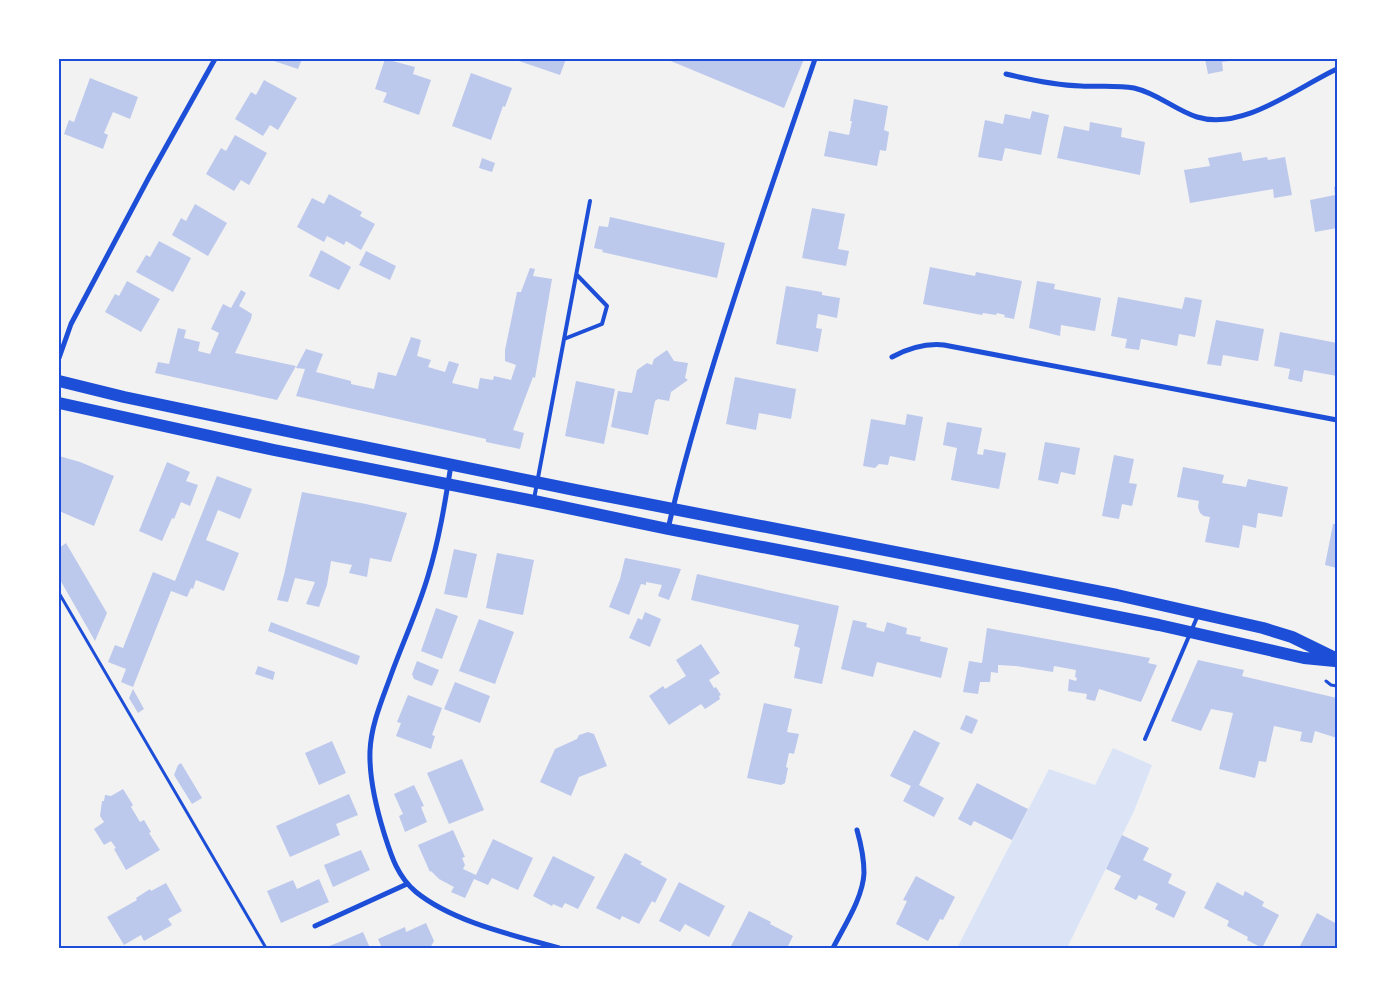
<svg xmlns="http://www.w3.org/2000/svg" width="1396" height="1007" viewBox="0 0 1396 1007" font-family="'Public Sans',sans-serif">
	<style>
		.green { fill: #dbe4f7 }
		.building { fill: #bdc9ec }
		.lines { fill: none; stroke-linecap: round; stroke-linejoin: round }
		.path { stroke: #1d4ed8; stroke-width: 3 }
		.service { stroke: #1d4ed8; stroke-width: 4 }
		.minor { stroke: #1d4ed8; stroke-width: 5 }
		.primary { stroke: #1d4ed8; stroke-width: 12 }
		.neatline { fill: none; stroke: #1d4ed8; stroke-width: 2 }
	</style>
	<rect width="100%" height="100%" fill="#f2f2f2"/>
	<path class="green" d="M1113 748 1152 765 1134 811 1067 948H957L1049 769 1095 785Z"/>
	<path class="building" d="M268 59H302L298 69Z
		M385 59 415 67 413 74 431 80 419 115 383 102 387 93 375 89Z
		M513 59H566L560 75Z
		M666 59H804L784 108Z
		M1205 59H1237V60L1222 62 1223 71 1208 74Z
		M471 73 512 88 505 107 503 106 491 140 452 126Z
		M90 78 138 97 130 119 113 112 104 133 108 135 103 149 64 134 69 120 74 122Z
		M264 80 297 98 278 130 270 125 263 136 235 119 251 92 256 95Z
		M854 99 888 106 884 130 889 132 886 151 880 150 877 166 824 156 829 131 849 135 852 121H850Z
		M1032 111 1049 115 1041 155 1005 148 1002 161 978 157 985 120 1003 124 1005 114 1030 119Z
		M1090 122 1122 128 1121 137 1145 142 1140 175 1057 158 1064 126 1089 131Z
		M235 135 267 153 249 185 241 180 234 191 206 174 221 148 226 151Z
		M1241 152 1243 161 1267 157 1268 160 1285 157 1292 195 1274 198 1273 189 1190 203 1184 170 1210 166 1208 158Z
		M482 158 495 163 492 172 479 168Z
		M1337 186V228L1315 232 1310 200 1335 195 1334 187Z
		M329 194 362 212 360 216 375 224 361 250 346 241 344 245 327 236 324 242 297 227 312 198 324 204Z
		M195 204 227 223 208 256 172 235 181 218 186 221Z
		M812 208 845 214 838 249 849 251 846 266 802 258Z
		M610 217 725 243 717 278 602 252 603 250 594 248 599 226 608 227Z
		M159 241 191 258 173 292 136 272 146 255 150 257Z
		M321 250 351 267 339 290 309 276Z
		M366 251 396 266 390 280 359 265Z
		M930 267 975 276 976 272 1022 281 1014 319 1004 317 1005 315 997 313 996 315 983 313 982 315 923 304Z
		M530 268 535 269 533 276 552 279 544 326 535 378 533 377 513 430 524 433 520 449 486 442V439L296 396 305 369 296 368 306 349 323 354 316 372 351 381V384L374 389 378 372 396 376 411 337 421 340 417 356 431 360 428 367 445 372 449 361 459 364 452 383 478 389 480 378 493 380 494 376 511 380 516 365 505 361V350L517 292H521Z
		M127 281 160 299 141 332 105 312 115 294 119 296Z
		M1037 281 1055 284 1054 289 1101 298 1095 331 1061 325 1060 336 1029 328Z
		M786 286 822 292V295L840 298 837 318 818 314 816 328 822 329 818 352 776 344Z
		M241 290 246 293 239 306 252 314 251 319 235 353 296 366 277 400 155 373 158 362 169 364 178 328 186 330 184 338 200 342 198 351 210 354 219 333 211 329 223 304 231 308Z
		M1118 297 1182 309 1185 297 1202 300 1195 337 1179 334 1177 346 1141 339 1139 350 1125 348 1127 339 1111 336Z
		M1216 320 1264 329 1258 361 1223 355 1221 366 1207 364Z
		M1280 332 1337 343V376L1304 370 1302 382 1288 379 1290 369 1274 366Z
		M667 350 674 361 688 363 685 378 688 380 671 392 669 401 658 399 655 401 648 435 611 427 618 391 632 393 637 370 647 363 652 365 654 359Z
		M735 377 796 389 791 419 759 413 756 430 726 424Z
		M576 381 615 389 604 444 565 436Z
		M907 414 923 417 915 461 890 456 888 465 879 464 875 468 863 466 871 419 905 425Z
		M947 422 982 428 977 454 983 455 984 449 1006 453 999 489 951 480 957 448 943 445Z
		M1045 442 1080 448 1075 475 1061 472 1058 484 1038 480Z
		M1114 455 1134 459 1129 483 1137 484 1132 506 1122 504 1119 519 1102 516Z
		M59 456 80 462 114 476 94 526 59 511Z
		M167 462 190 472 186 481 198 485 190 506 181 502 174 519 172 518 162 541 139 531Z
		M1183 467 1224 475 1222 483 1235 485 1246 487 1248 479 1288 487 1282 517 1258 513 1256 528 1243 525 1239 548 1205 542 1210 517 1204 516 1200 513 1198 507 1199 501 1177 497Z
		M217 476 252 489 240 519 218 510 206 540 239 553 224 591 196 580 193 589 191 588 187 597 171 591 133 687 121 682 126 669 108 662 115 645 123 648 153 572 175 581Z
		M302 492 366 504 407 513 391 562 370 558 367 577 349 573 352 565 331 561 327 585 319 607 306 604 315 582 295 578 288 602 277 600 284 575Z
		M1333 524H1337V568L1325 565Z
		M66 543 107 613 95 641 59 578V548Z
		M454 549 477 554 467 598 444 594Z
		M497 553 534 560 523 615 486 608Z
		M625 558 681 569 669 600 658 596 662 585 646 582V585L641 584 629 615 609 607 620 579Z
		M697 574 839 606 822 684 794 678 800 648 794 646 799 625 691 600Z
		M436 608 458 616 442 659 421 651Z
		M645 612 661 619 650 647 629 638 638 618 642 620Z
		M479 619 514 632 495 684 459 671Z
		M853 620 867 623 866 627 884 632 887 622 907 628 906 634 921 637 920 641 948 648 941 678 877 662 873 677 841 669Z
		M271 622 360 656 357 665 268 631Z
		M987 628 1150 658 1148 663 1157 665 1141 702 1099 689 1095 701 1086 699 1087 694 1068 691 1069 679 1076 681 1077 678 1075 677 1076 670 1054 666 1053 672 1016 666 998 665V673L991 672 990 682H980L978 694 963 692 969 661 982 663Z
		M701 644 720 673 709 680 714 688 716 687 721 695 719 696 720 699 705 709 701 704 669 725 649 696 663 686 665 689 686 676 676 660Z
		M1198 660 1244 670 1242 676 1337 698V738L1315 731 1312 743 1300 741 1302 732 1274 726 1266 762 1259 761 1255 778 1219 769 1233 713 1211 709 1201 731 1171 721Z
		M417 661 439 670 432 686 414 679 412 674Z
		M258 666 275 672 273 680 255 674Z
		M455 682 490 696 480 723 444 709Z
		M133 689 144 709 138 713 129 698Z
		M408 695 442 708 432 735 435 736 431 749 396 736 401 723 397 722Z
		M764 703 792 709 787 732 799 734 794 754 789 753 786 767 788 768 785 783 781 785 747 778Z
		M966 715 978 720 972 734 960 729Z
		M914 730 940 743 919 785 944 798 934 817 903 801 911 786 890 776Z
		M588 732 594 734 607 766 579 777 571 796 540 782 555 749 577 739 579 735Z
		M332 741 346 773 319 785 305 753Z
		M462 759 484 810 449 824 427 773Z
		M181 763 202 798 192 804 174 775 178 765Z
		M977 783 1028 809 1012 840 974 821 971 826 958 819Z
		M414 785 424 806 421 807 427 822 405 832 399 816 403 814 394 794Z
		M123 789 133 805 131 807 140 822 144 820 151 832 149 833 160 850 126 870 114 849 116 848 111 841 104 845 94 829 104 822 100 816 102 801H104L105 795 111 796Z
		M349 794 358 815 336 824 340 835 290 857 276 826Z
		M453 830 465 857 462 858 465 865 463 869 476 875 493 839 533 858 518 890 492 878 488 885 474 879 465 898 451 892 454 887 439 879 431 871 430 872 418 845Z
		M1122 835 1149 848 1143 860 1172 874 1168 883 1186 892 1174 918 1155 909 1158 904 1139 895 1136 900 1114 889 1121 876 1106 869Z
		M361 850 370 870 333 887 324 865Z
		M625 853 642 862 640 864 667 879 655 903 652 901 639 924 622 916 620 920 596 908Z
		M553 856 595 877 578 909 565 903 562 908 553 904 552 906 533 896Z
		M916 876 955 897 943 920 940 919 928 941 896 924 907 901 903 900Z
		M319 879 329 902 281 923 267 891 293 880 297 889Z
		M679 882 725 906 709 937 685 924 680 932 659 921Z
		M1217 882 1243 896 1245 891 1264 902 1262 906 1279 915 1262 948 1247 940 1248 937 1227 926 1229 921 1204 908Z
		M166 883 182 911 168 919 172 925 144 941 141 935 124 945 107 917 137 900 136 898 150 889 151 891Z
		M749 911 771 922 770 924 793 936 787 948H730Z
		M1317 913 1337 924V948H1299Z
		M426 923 434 941 430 948H382L378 939 405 927 406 932Z
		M363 932 370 948H324L342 941Z"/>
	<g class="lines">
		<path class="path" d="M59 593 266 948
			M1326 681 1331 685 1337 686"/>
		<path class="service" d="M564 339 602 324 607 306 577 275
			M534 499 590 201
			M1145 739 1198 615"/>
		<path class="minor" d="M1006 74C1031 80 1055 85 1081 86 1099 87 1117 85 1134 88 1157 93 1175 110 1197 117 1243 131 1296 88 1337 69
			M892 357C909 348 925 343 944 345L1337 420
			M59 358 71 324 148 179 215 59
			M451 465C445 503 439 540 428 576 418 610 403 642 391 675 382 700 371 725 370 751 369 779 376 807 384 833 391 855 397 876 416 892 453 922 513 935 559 948
			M668 529C686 450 710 373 735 296 761 216 788 138 815 59
			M315 926 407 884
			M833 948C844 926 863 898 864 873 864 858 861 844 857 830"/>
		<path class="primary" d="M59 381 124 397 296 433 575 490 1117 595 1263 628 1292 637 1337 659
			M59 403 274 450 534 501 668 529 846 563 1159 625 1304 658 1335 661"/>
	</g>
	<rect width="1396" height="1007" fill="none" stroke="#ffffff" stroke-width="120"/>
	<rect x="60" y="60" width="1276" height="887" class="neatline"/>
</svg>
